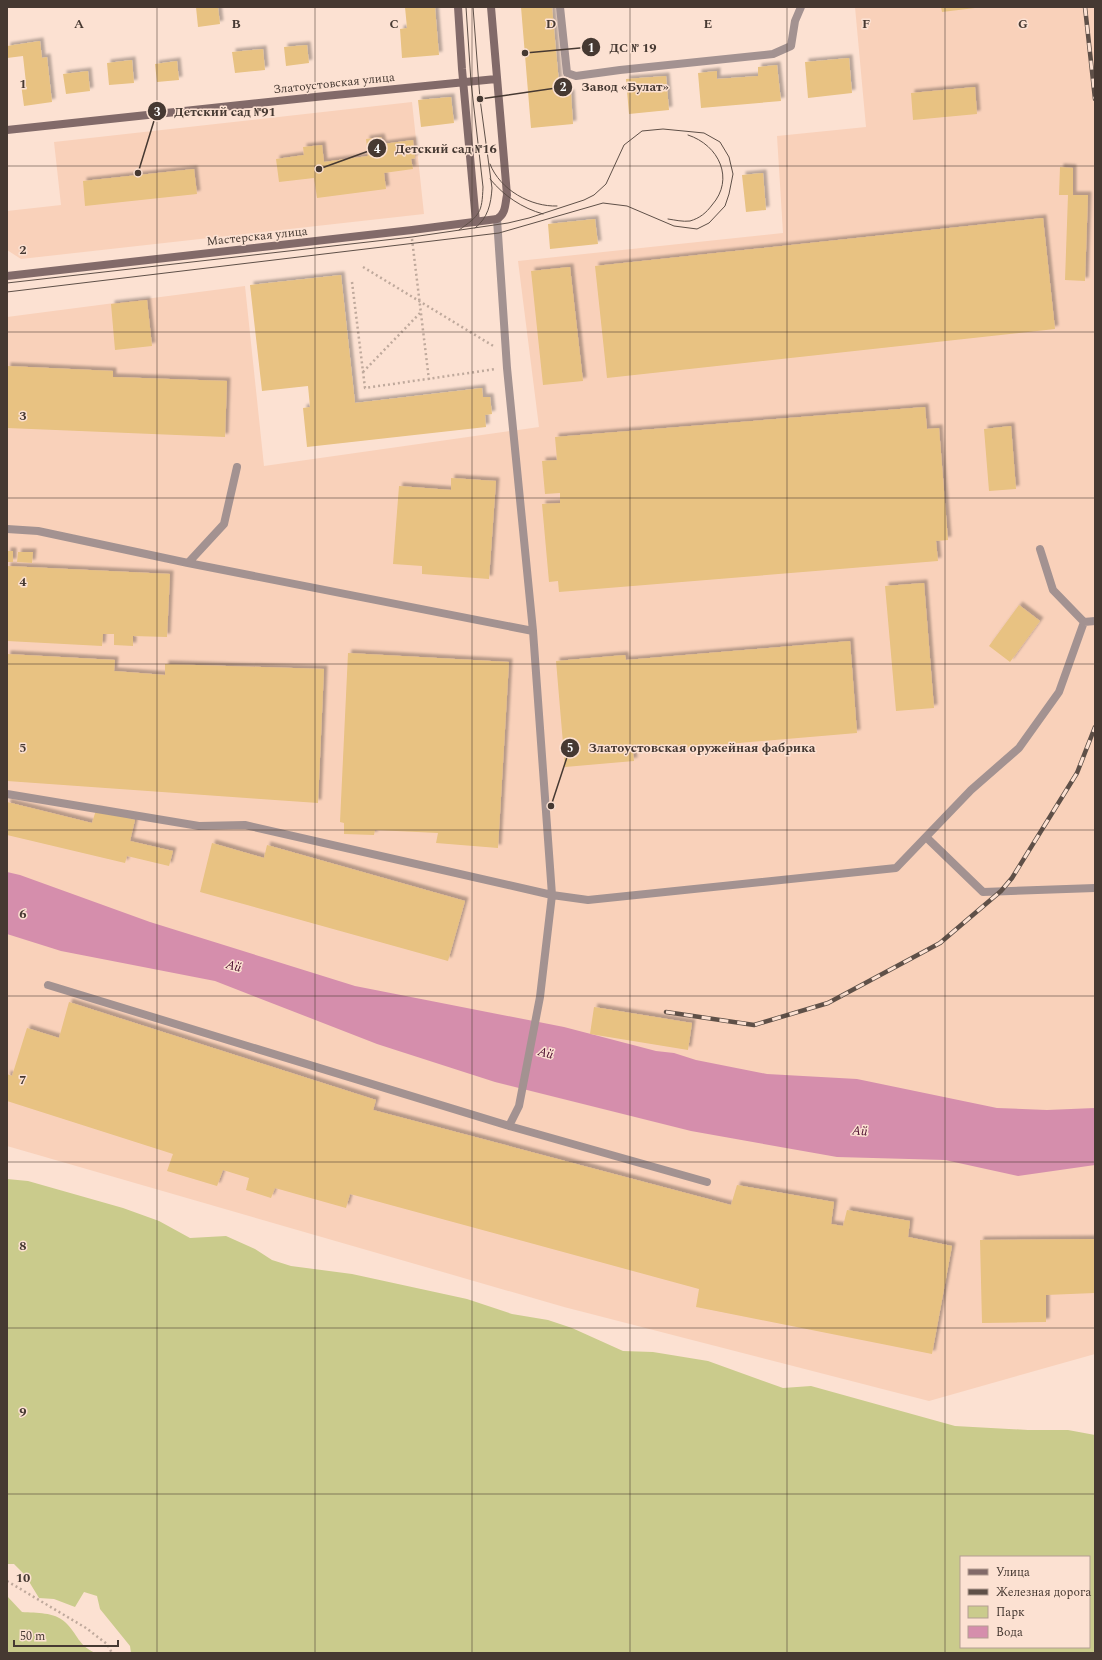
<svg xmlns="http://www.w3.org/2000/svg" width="1102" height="1660" viewBox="0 0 1102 1660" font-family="Spectral,serif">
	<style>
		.built { fill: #f9d1ba }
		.green { fill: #cacb8c; fill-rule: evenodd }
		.water { fill: #d58eac }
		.building { fill: #e8c282; filter: url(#shadow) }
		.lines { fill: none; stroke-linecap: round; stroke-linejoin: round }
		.path { stroke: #bfa99c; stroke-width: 2.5; stroke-dasharray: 2 3; stroke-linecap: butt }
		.lane { stroke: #a39291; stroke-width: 8 }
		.secondary { stroke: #826a69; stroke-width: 8 }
		.tram { stroke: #5f5048; stroke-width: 1 }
		.rail-casing { stroke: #5f5048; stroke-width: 4.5 }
		.rail { stroke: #fce1d2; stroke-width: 3; stroke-dasharray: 9; stroke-linecap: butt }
		.grid { fill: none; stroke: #463932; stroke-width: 1; stroke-opacity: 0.55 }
		.labels { text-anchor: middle; stroke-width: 3; stroke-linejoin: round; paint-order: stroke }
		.street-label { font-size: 12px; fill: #463932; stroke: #fce1d2 }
		.water-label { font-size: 13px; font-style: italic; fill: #4c0d2e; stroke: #fce1d2 }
		.grid-label { font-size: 13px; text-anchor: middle; font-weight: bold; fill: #463932; stroke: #fce1d2; stroke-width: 3; stroke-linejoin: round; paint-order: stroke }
		.leader { fill: none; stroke: #463932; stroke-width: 1.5 }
		.callout-dot { fill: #463932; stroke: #fce1d2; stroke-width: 1.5 }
		.mark-label { font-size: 12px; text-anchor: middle; font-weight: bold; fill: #fff }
		.callout-label { font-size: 13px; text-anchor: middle; font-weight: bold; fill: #463932; stroke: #fce1d2; stroke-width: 3; stroke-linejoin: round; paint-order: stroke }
	</style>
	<defs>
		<filter id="shadow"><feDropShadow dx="3.5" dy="-3.5" stdDeviation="1" flood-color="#0004"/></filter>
	</defs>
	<rect width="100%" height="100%" fill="#fce1d2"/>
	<path class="built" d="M855 7H1095V1354L929 1401 564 1307 7 1146V317L245 286 264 466 539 427 518 261 783 233 777 136 866 127Z
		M412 102 424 214 21 259 7 250V211L61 205 54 142Z"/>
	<path class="green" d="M7 1179 28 1181 123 1208 159 1221 190 1238 226 1236 255 1249 272 1260 291 1266 352 1274 467 1299 512 1314 548 1320 572 1328 623 1351 653 1352 708 1361 783 1388 811 1386 955 1426 1028 1430H1068L1095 1435V1653H131L130 1646 100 1609 97 1596 84 1592 75 1607 54 1599 39 1598 25 1575 14 1564H7ZM961 1557H1089V1647H961Z
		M7 1596 22 1612C37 1613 54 1612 65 1622 78 1634 78 1646 96 1653H7Z"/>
	<path class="water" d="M7 872 20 875 150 922 355 986 564 1027 656 1051 674 1053 696 1060 767 1074 857 1079 997 1108 1047 1110 1095 1108V1165L1018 1176 945 1160 837 1157 691 1131 495 1082 377 1044 215 981 61 951 7 934Z"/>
	<path class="building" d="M196 7H218L220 24 198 27Z
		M405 7H435L439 55 402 58 400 29 407 28Z
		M521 7H552L560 94 571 93 573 124 531 128Z
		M941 7H975V8L942 12Z
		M40 41 42 58 47 57 52 102 24 106 21 84 26 83 23 56 7 58V46Z
		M307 45 309 63 286 66 284 47Z
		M263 49 265 70 235 73 232 52Z
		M849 58 852 93 808 98 805 62Z
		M132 60 134 83 109 85 107 63Z
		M177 61 179 80 157 82 155 64Z
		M777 65 781 101 701 108 698 73 717 71V79L758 76V67Z
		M88 71 90 91 66 94 63 74Z
		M666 76 669 110 629 114 626 79Z
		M975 87 977 114 913 120 911 93Z
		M451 97 454 123 421 127 418 100Z
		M381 137 383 144 413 140 415 158 411 159 413 169 384 173 386 189 317 198 314 178 279 182 276 159 304 155 303 147 322 145 324 162 368 156 366 139Z
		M1060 167 1073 168V195H1088L1085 281 1065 280 1068 195H1059Z
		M194 169 197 194 85 206 83 181Z
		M763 173 766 210 746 212 742 175Z
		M1043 218 1055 329 607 378 595 266Z
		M595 219 598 244 550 249 548 224Z
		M570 267 583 381 543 385 531 271Z
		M341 275 355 403 482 388 483 397H490L492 414 485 415 486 427 307 447 303 408 310 407 308 386 262 391 250 285Z
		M147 300 152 346 115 350 111 304Z
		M7 366 113 371V377L227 381 225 437 7 428Z
		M925 407 927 429 939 428 948 540 936 541 938 561 559 592 558 581 549 582 542 504 560 503V493L545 494 542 461 557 460 555 437Z
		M1011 426 1016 489 989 491 984 429Z
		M451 478 496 481 489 579 422 574V566L393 564 399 486 451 490Z
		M7 551H13V562H7Z
		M18 552H33L32 563 17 562Z
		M7 566 170 574 167 637 133 636V646L114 645V634H103L102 646 7 641Z
		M924 583 934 708 896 711 885 586Z
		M1019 605 1040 621 1010 662 989 646Z
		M850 641 857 733 633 752 634 761 565 767 556 661 625 655 626 660Z
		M348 653 509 662 498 848 436 843 438 833 375 830 374 835 344 834V823L340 822Z
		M7 654 115 660 114 671 165 675V664L324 669 318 803 7 781Z
		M7 802 92 823 96 810 135 820 130 841 173 851 169 866 127 856 125 863 7 835Z
		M212 843 264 858 267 845 465 901 448 961 200 892Z
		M69 1002 376 1100 373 1110 731 1205 737 1185 834 1202 831 1224 843 1226 847 1210 910 1221 908 1237 952 1246 932 1354 696 1307 699 1289 350 1194 346 1208 275 1188 271 1198 246 1190 249 1178 223 1170 217 1186 167 1171 173 1154 7 1101V1074L12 1076 27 1028 59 1038Z
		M594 1007 692 1023 688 1050 590 1034Z
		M1095 1239V1293L1046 1295V1322L982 1323 980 1240Z"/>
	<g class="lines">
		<path class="path" d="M412 239 429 380
			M363 267 495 347
			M352 282 365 388 496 369
			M363 372 421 312
			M7 1581 86 1628 107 1644 112 1653"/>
		<path class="lane" d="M560 7 567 73 576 76 620 70 773 54 791 46 795 21 801 7
			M497 219 507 368 533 631 552 895 540 997 519 1106 509 1126
			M7 529 38 531 188 563 224 524 237 467
			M1040 549 1053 590 1084 622 1095 621
			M188 563 533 631
			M7 794 199 826 245 825 552 895 588 900 896 868 971 790 1019 748 1059 692 1084 622
			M926 837 983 892 1095 888
			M48 985 509 1126 707 1182"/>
		<path class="secondary" d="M458 7 462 69 476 222
			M7 130 325 96 496 79
			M7 276 412 230 497 219C506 214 505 204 507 195L491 7"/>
		<path class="tram" d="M473 7 480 99 492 188C491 204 488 218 475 228
			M490 164C500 190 531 207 557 206
			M490 179C504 196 522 208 543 214
			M668 219C675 220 683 222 690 221 700 218 706 213 712 205 735 179 719 145 688 135
			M459 230C480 215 482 213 483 187L471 82 466 7
			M7 283 412 237 508 223 529 218 584 200 594 195 606 184 624 145 642 131 663 129 704 133 720 142 729 157 733 174 729 194 725 206 709 223 697 229 674 226 627 206 603 203 499 233 7 292"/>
		<defs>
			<path id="rail" d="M1085 7 1095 99
				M666 1012 754 1025 828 1003 940 943 1001 891 1012 878 1077 773 1095 727"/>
		</defs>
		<use href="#rail" class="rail-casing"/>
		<use href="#rail" class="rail"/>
	</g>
	<path class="grid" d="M157 7V1653M315 7V1653M472 7V1653M630 7V1653M787 7V1653M945 7V1653M7 166H1095M7 332H1095M7 498H1095M7 664H1095M7 830H1095M7 996H1095M7 1162H1095M7 1328H1095M7 1494H1095"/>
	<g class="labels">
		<g class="street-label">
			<text transform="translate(334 83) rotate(-6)" y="4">Златоустовская улица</text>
			<text transform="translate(257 236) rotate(-6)" y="4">Мастерская улица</text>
		</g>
		<g class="water-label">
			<text transform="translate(234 965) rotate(16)" y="5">Ай</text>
			<text transform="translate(546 1052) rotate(16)" y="5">Ай</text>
			<text transform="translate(860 1130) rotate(5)" y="5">Ай</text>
		</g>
	</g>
	<g class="grid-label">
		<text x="79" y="28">A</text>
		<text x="236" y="28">B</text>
		<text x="394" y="28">C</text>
		<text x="551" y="28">D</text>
		<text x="708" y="28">E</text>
		<text x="866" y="28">F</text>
		<text x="1023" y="28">G</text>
		<text x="23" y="88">1</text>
		<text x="23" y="254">2</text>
		<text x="23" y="420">3</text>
		<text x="23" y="586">4</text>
		<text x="23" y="752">5</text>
		<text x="23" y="918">6</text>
		<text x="23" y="1084">7</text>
		<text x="23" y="1250">8</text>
		<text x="23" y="1416">9</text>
		<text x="23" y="1582">10</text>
	</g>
	<path class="leader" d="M525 53L591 47M480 99L563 87M138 173L157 111M319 169L377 148M551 806L570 748"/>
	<g class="callout-dot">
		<circle cx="525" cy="53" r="4"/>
		<circle cx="480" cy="99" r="4"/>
		<circle cx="138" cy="173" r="4"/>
		<circle cx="319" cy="169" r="4"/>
		<circle cx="551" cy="806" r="4"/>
		<circle cx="591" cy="47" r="10"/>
		<circle cx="563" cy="87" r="10"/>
		<circle cx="157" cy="111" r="10"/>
		<circle cx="377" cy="148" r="10"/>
		<circle cx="570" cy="748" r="10"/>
	</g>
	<g class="mark-label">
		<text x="591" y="52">1</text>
		<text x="563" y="91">2</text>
		<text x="157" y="116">3</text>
		<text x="377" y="153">4</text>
		<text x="570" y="752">5</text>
	</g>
	<g class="callout-label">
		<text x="633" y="52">ДС № 19</text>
		<text x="625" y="91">Завод «Булат»</text>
		<text x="225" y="116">Детский сад №91</text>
		<text x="446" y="153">Детский сад №16</text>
		<text x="702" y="752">Златоустовская оружейная фабрика</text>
	</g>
	<rect width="1102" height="1660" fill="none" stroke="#463932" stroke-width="16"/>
	<rect x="960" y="1556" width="130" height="92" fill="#fce1d2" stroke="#b39e92"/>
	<rect x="968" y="1569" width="20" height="6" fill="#826a69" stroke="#b39e92"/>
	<text x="996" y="1576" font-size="12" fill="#463932">Улица</text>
	<rect x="968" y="1589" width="20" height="6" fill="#5f5048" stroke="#b39e92"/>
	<text x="996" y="1596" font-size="12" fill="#463932">Железная дорога</text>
	<rect x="968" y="1606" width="20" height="12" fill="#cacb8c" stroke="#b39e92"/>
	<text x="996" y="1616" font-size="12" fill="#463932">Парк</text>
	<rect x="968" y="1626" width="20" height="12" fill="#d58eac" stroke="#b39e92"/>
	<text x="996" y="1636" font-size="12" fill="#463932">Вода</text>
	<path d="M14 1640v6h104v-6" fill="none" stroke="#463932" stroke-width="2"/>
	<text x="20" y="1640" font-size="12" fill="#463932" stroke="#fce1d2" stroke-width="3" paint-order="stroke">50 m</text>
</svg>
